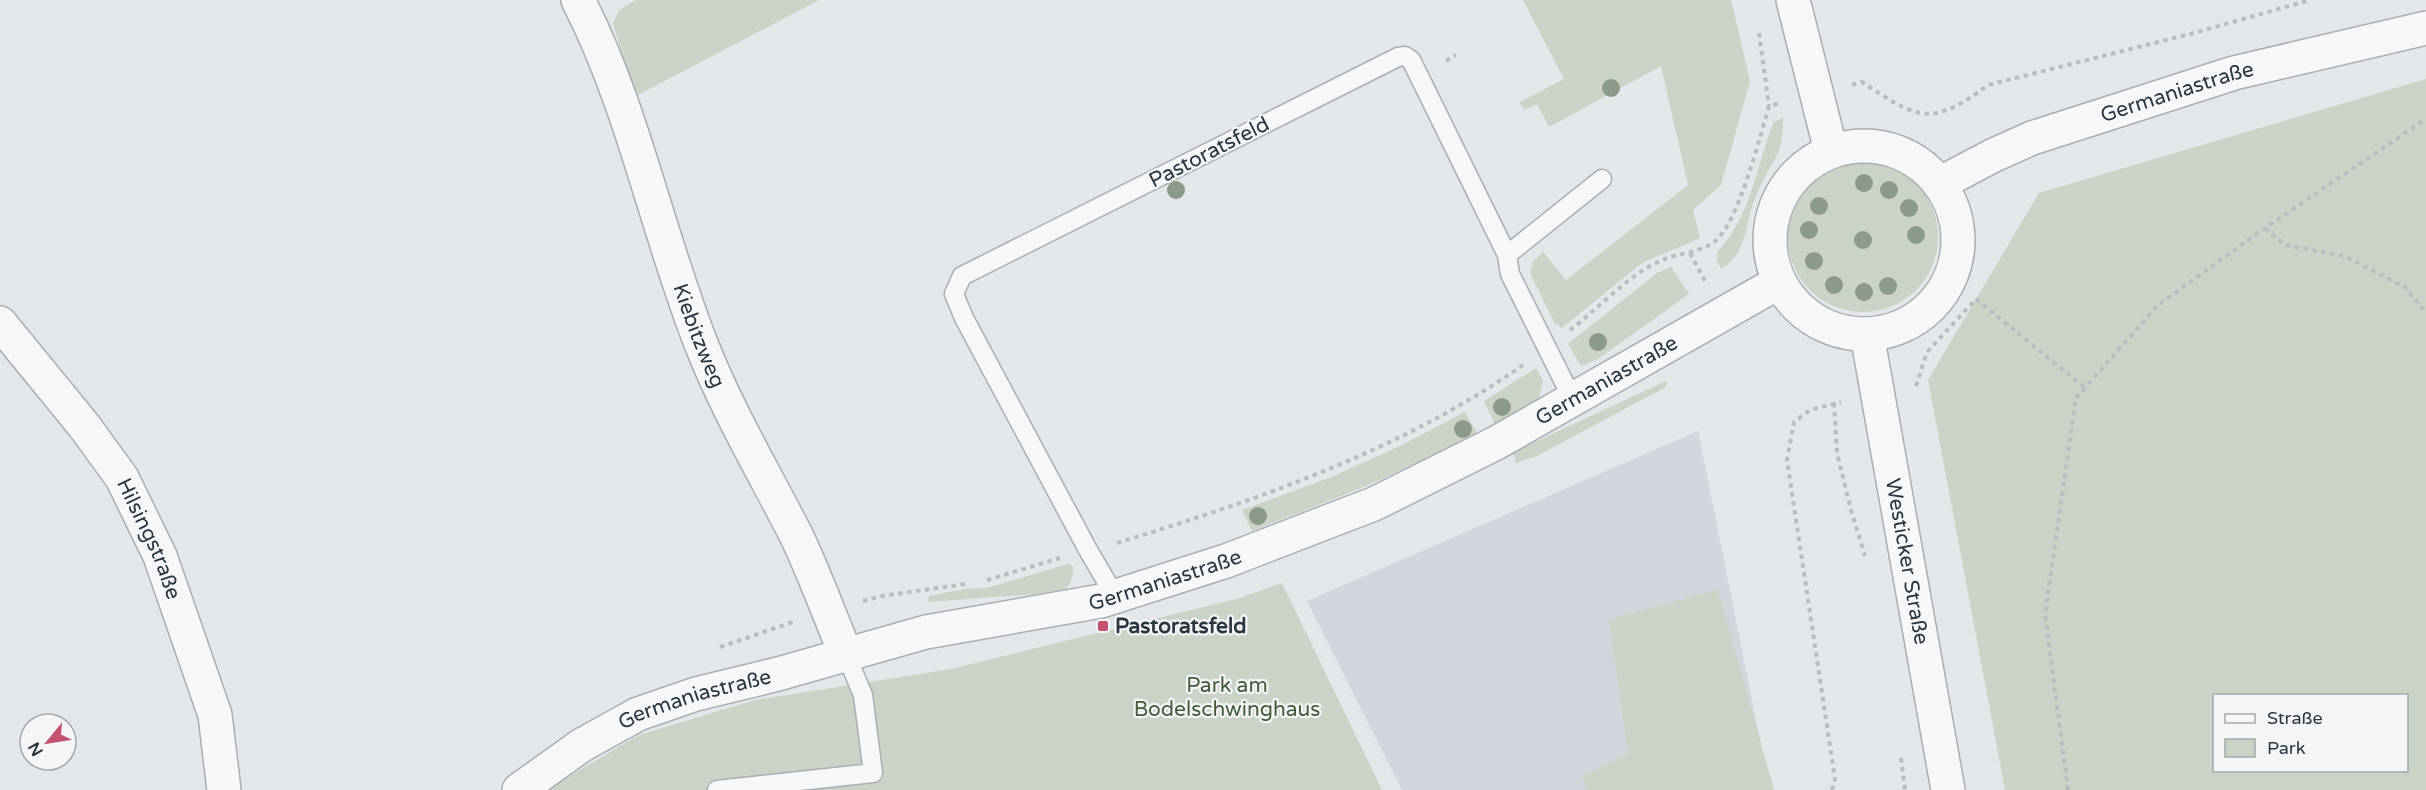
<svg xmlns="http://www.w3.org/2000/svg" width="2426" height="790" viewBox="0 0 2426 790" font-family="'Varela Round',sans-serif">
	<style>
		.built { fill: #d1d6dc }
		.green { fill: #cad3c5; fill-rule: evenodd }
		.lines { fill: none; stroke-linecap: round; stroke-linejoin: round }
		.service-casing { stroke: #a8aeb4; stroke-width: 21 }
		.minor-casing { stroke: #a8aeb4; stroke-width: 36 }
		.tertiary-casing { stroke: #a8aeb4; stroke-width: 36 }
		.path { stroke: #b9bdc2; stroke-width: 4; stroke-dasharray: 4.5 4.5; stroke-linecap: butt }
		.service { stroke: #f5f7f9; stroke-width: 18 }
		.minor { stroke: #f5f7f9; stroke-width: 33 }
		.tertiary { stroke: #f5f7f9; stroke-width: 33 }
		.tree { fill: #8c9b89 }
		.poi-dot { fill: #c45370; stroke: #f3f5f7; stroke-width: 2 }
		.labels { text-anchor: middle; stroke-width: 4.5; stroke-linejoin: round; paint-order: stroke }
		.street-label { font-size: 21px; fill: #2c3641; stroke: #f3f5f7 }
		.poi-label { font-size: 21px; font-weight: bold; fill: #2c3641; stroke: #f3f5f7; text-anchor: start }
		.park-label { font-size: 21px; fill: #445c3a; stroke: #f3f5f7 }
	</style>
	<rect width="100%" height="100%" fill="#e3e7ea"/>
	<path class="built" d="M1698 431 1770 790H1402L1307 601Z"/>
	<path class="green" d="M636 0H819L634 97 613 23 619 10Z
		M1523 0H1731L1750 81 1721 185 1693 210 1700 238 1642 263 1562 328 1555 324 1530 273 1533 262 1543 252 1566 280 1688 185 1661 66 1549 127 1537 104 1524 110 1520 102 1564 79Z
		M2426 79V790H2005L1928 380 2039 193ZM2214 696H2406V770H2214Z
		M1783 118C1784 158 1769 163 1756 196 1744 223 1749 252 1721 269L1717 261V252C1750 219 1757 164 1774 122Z
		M1788 237a75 75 0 1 1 150 0a75 75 0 1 1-150 0Z
		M1671 267 1689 294 1598 359 1581 366 1568 344 1657 273Z
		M1536 368 1543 381 1538 400 1496 427 1484 401Z
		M1666 381 1667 383 1666 387 1537 456 1516 463 1513 452Z
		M1465 412 1478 435 1366 486 1252 531 1242 510 1334 476 1402 445Z
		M1068 564 1073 566C1074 575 1071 582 1066 589L1035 594 928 602 929 596 964 589 987 588Z
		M1282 583 1382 790H546L639 735 755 700 951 669 1240 598Z
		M1718 590 1774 790H1588L1581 777 1628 754 1609 619Z"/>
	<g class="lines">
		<defs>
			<path id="service" d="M1507 255 1602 179
				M1115 596 1088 550 964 318 954 294 962 276 1398 57 1405 56 1411 60 1418 74 1507 255 1510 274 1573 400
				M717 790 873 773 863 695 846 655"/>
			<g id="minor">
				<path id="s1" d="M578 0C634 109 657 233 702 346 728 412 765 474 797 537 815 575 830 616 846 655"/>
				<path id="s2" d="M1939 184 1994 155 2032 138 2234 73 2426 28"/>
				<path id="s3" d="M0 323 85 427 122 478 160 556 215 715 224 790"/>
				<path id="s4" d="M519 790 582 745 638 714 696 694 778 674 926 632 1101 601 1226 561 1345 515 1374 504 1496 443 1779 282"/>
			</g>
			<g id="tertiary">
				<path d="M1793 0 1831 151"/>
				<circle cx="1864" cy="240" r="94"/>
				<path id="s5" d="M1867 334 1948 790"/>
			</g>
		</defs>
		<use href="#service" class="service-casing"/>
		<use href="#minor" class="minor-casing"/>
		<use href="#tertiary" class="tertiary-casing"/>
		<path class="path" d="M1759 33 1769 106
			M1446 61 1456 55
			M1852 85 1862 82C1918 119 1931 128 1988 85L2194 33 2310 0
			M2265 228 2285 245 2344 256 2405 287 2426 313
			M1690 253 1705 281
			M1570 330C1598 309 1629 274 1662 260 1678 253 1699 253 1714 242 1738 225 1760 136 1769 106L1781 103
			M1916 386 1927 352 1976 299 2084 387
			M1834 403 1837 453 1851 510 1865 556
			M1117 543C1257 500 1402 450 1523 365
			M987 580 1060 558
			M863 601 882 596 965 584
			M720 647 793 622
			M1901 758 1905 790
			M1832 790 1835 779 1787 460 1794 422 1810 410 1841 402
			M2068 790 2045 614 2076 398 2158 305 2265 228 2426 119"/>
		<use href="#service" class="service"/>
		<use href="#minor" class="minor"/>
		<use href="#tertiary" class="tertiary"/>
	</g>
	<g class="tree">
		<circle cx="1611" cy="88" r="9"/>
		<circle cx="1864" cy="183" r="9"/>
		<circle cx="1176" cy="190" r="9"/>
		<circle cx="1889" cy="190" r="9"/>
		<circle cx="1819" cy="206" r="9"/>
		<circle cx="1909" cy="208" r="9"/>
		<circle cx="1809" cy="230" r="9"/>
		<circle cx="1916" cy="235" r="9"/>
		<circle cx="1863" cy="240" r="9"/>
		<circle cx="1814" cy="261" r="9"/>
		<circle cx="1834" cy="285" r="9"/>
		<circle cx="1888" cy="286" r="9"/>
		<circle cx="1864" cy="292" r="9"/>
		<circle cx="1598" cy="342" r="9"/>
		<circle cx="1502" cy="407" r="9"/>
		<circle cx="1463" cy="429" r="9"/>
		<circle cx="1258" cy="516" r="9"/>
	</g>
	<rect class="poi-dot" x="1097" y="620" width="12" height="12" rx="3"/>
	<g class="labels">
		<g class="street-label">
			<text dy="7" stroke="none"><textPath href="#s2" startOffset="256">Germaniastraße</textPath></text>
			<text transform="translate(1209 152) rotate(-27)" y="7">Pastoratsfeld</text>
			<text dy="7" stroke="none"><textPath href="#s1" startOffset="357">Kiebitzweg</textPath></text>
			<text dy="7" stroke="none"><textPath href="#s4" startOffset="1172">Germaniastraße</textPath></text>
			<text dy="7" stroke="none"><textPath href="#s3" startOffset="264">Hilsingstraße</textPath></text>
			<text dy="7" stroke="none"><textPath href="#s5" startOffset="231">Westicker Straße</textPath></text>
			<text dy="7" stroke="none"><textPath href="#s4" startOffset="686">Germaniastraße</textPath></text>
			<text dy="7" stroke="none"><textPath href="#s4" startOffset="200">Germaniastraße</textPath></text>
		</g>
		<g class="poi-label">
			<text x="1115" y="633">Pastoratsfeld</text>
		</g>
		<g class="park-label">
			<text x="1227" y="692">Park am<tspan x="1227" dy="24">Bodelschwinghaus</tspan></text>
		</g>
	</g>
	<rect x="2213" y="694" width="195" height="78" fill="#f3f5f7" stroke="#a3a9ae" stroke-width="1.5"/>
	<rect x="2225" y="714" width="30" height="9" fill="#f5f7f9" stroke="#a3a9ae" stroke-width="1.5"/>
	<text x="2267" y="724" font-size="18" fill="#2c3641">Straße</text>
	<rect x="2225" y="739" width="30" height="18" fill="#cad3c5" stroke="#a3a9ae" stroke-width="1.5"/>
	<text x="2267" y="754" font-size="18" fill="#2c3641">Park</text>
	<g transform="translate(48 742) rotate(240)"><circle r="28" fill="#f3f5f7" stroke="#a3a9ae" stroke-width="1.5"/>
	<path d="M0-4.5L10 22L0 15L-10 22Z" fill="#c45370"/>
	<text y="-9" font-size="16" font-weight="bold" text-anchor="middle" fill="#2c3641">N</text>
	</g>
</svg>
